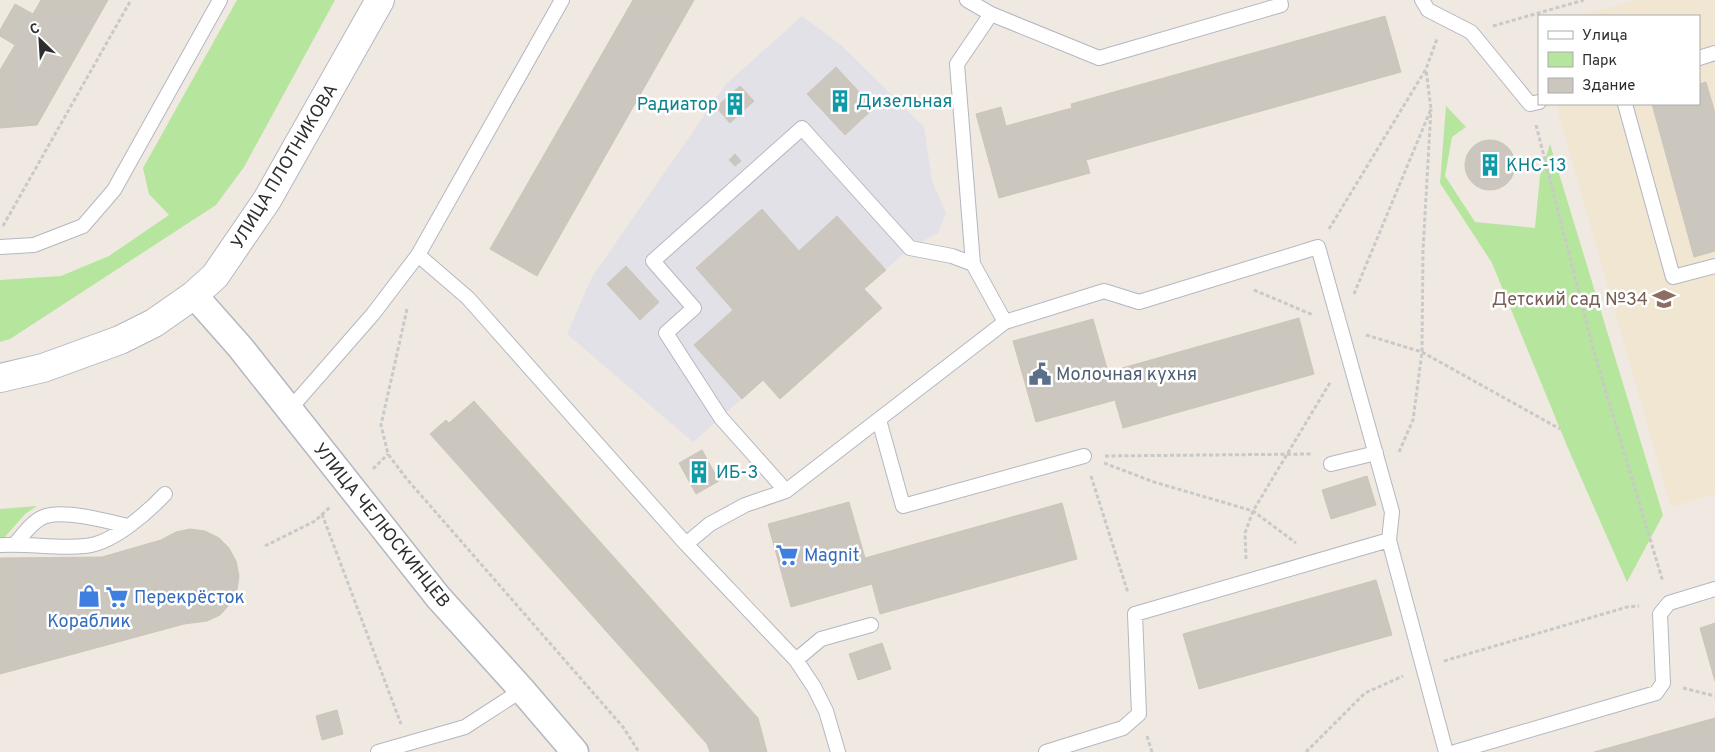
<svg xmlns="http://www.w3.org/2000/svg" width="1715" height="752" viewBox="0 0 1715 752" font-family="Overpass,sans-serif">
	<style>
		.industrial { fill: #e3e1e8 }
		.education { fill: #f0e6d1 }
		.green { fill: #b6e59e }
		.building { fill: #cbc7bf; stroke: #cbc5ba }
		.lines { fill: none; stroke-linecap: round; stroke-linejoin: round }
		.service-casing { stroke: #b4b7c1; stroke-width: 16 }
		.minor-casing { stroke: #b4b7c1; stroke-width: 29 }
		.secondary-casing { stroke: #b4b7c1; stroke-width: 30 }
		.path { stroke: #c9c9c9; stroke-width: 3; stroke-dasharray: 4 2.5; stroke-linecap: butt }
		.service { stroke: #fff; stroke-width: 14 }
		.minor { stroke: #fff; stroke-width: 26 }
		.secondary { stroke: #fff; stroke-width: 28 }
		.labels { text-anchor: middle; stroke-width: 5; stroke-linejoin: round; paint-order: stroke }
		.culture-label { font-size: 18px; fill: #0d838f; stroke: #fff; text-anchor: start }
		.street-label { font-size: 18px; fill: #2e2e2e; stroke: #fff }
		.education-label { font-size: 18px; fill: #785e54; stroke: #fff; text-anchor: end }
		.service-label { font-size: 18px; fill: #4e5e75; stroke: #fff; text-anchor: start }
		.shop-label { font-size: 18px; fill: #366cbe; stroke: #fff; text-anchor: start }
	</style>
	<rect width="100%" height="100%" fill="#efe9e1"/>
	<path class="industrial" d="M802 16 841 45 924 127 932 181 946 213 938 233 910 248 864 289 881 308 780 399 763 380 693 442 567 334 592 277 726 84Z"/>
	<path class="education" d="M1638 0H1715V494L1671 507 1556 104H1699V16H1577Z"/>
	<path class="green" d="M237 0H335L244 167 216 205 10 339 0 342V280L61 276 109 256 169 215 149 194 143 168Z
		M1446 106 1466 127 1452 137 1445 176 1475 222 1535 228 1540 176 1550 144 1663 515 1627 582 1567 446 1492 263 1440 183Z
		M37 506 25 514 4 538H0V509Z"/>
	<path class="building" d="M41 0H108L37 125 0 128V70L15 45 0 36V30L15 4 33 14Z
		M633 0H694L537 276 490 249Z
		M1385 16 1401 72 1086 160 1090 173 999 198 976 114 1001 107 1006 126 1072 108 1071 104Z
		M836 67 874 108 845 135 807 94Z
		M1706 82 1715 113V251L1694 257 1652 104H1699V84Z
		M740 86 754 101 730 123 716 107Z
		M1465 165a25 25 0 1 1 50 0a25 25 0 1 1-50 0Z
		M735 154 741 161 735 166 729 160Z
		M762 209 799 251 837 216 886 270 864 289 882 308 780 399 763 380 742 399 694 345 733 310 696 268Z
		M626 266 659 302 640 320 607 284Z
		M1299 318 1314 374 1123 428 1115 400 1036 422 1013 341 1093 319 1108 372Z
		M474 401 758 718 767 752H710L707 744 430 434 446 420 449 423Z
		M702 450 719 481 696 494 679 463Z
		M1367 476 1376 505 1331 519 1322 490Z
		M849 502 865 558 1062 503 1077 559 880 614 872 584 791 607 768 524Z
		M190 529 205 531 219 538 229 548 236 561 239 576 237 590 230 604 220 615 207 621 184 624 0 674V558L102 557 161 540 176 532Z
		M1376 580 1392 635 1199 689 1183 634Z
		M1715 623V681L1700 628Z
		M882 643 891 669 858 680 849 654Z
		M337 710 343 734 322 740 316 716Z
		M1715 718V752H1594Z"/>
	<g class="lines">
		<defs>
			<path id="service" d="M967 0 991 14 1099 58 1281 5 1280 0
				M1422 0 1428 10 1471 32 1530 104 1539 102
				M991 14 957 64 973 264 1005 322
				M1699 58 1715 53
				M1625 104 1673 277 1715 266
				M0 247 34 245 83 226 114 190 220 0
				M418 255 468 298 686 544 796 660 814 687 826 711 838 752
				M290 409 373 314 418 255 562 0
				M879 420 903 506 1084 456
				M1331 464 1376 453
				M786 491 721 418 666 333 694 308 653 261 802 128 910 248 952 256 973 264
				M1389 540 1446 752
				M15 544C23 535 34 519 46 516 66 510 107 521 127 526
				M686 544 710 524 745 505 786 491 1005 322 1104 291 1139 302 1318 247 1392 512 1389 540 1135 614 1139 714 1123 728 1046 752
				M0 545C28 543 57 549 85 546 112 544 147 513 165 494
				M796 660 821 639 871 625
				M378 752 465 727 522 690
				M1455 752 1656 693 1663 683 1660 614 1669 603 1715 589"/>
			<path id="minor" d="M194 295 240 347 438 597 522 690 575 752"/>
			<path id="secondary" d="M0 378 43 368 120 340 154 323 194 295 215 276 267 200 380 0"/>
		</defs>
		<use href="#service" class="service-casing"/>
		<use href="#minor" class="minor-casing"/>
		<use href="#secondary" class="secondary-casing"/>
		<path class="path" d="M1493 26 1584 0
			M1536 125 1594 352 1663 582
			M3 226 131 0
			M1329 229 1426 69 1437 39
			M1254 290 1313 315
			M1354 294 1431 109 1426 69
			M407 309 381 425 388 454 406 478 623 727 639 752
			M1366 335 1422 352 1560 429
			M1399 452 1413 420 1422 352 1423 250 1431 109
			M1105 456 1311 454
			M1104 463 1154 482 1253 511 1296 543
			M373 469 388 454
			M1091 476 1128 593
			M322 514 401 724
			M265 546 315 521 330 507
			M1246 559 1245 533 1253 511 1331 381
			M1444 661 1627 607 1639 606
			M1683 688 1715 696
			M1147 736 1152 752
			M1306 752 1365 693 1403 676"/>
		<use href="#service" class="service"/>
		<use href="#minor" class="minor"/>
		<use href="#secondary" class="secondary"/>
	</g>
	<defs>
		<symbol id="building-bare" viewBox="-9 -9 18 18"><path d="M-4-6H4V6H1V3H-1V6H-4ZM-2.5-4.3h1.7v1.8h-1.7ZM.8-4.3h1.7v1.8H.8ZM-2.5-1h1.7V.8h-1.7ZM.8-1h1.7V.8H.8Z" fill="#0f9aa8" stroke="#fff" stroke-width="2.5" paint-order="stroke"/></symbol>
		<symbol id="school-bare" viewBox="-9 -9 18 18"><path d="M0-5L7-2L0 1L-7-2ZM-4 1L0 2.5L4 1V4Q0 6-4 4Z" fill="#8d6e63" stroke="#fff" stroke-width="2.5" paint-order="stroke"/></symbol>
		<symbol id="civic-bare" viewBox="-9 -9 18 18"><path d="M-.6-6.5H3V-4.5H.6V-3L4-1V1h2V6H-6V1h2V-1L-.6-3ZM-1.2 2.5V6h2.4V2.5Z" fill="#5c6f8a" stroke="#fff" stroke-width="2.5" paint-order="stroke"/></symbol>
		<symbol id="supermarket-bare" viewBox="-9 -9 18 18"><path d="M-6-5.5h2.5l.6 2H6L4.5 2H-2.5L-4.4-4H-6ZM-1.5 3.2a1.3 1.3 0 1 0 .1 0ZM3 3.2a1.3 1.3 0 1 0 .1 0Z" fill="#3f7fe0" stroke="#fff" stroke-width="2.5" paint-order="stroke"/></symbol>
		<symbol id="shop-bare" viewBox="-9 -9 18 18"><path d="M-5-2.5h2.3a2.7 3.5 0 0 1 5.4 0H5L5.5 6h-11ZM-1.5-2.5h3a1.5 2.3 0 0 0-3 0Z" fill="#3f7fe0" stroke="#fff" stroke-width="2.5" paint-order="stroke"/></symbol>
	</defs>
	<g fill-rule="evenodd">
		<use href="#building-bare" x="824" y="85" width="32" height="32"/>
		<use href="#building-bare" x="719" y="88" width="32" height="32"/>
		<use href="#building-bare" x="1474" y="149" width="32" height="32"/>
		<use href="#school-bare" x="1648" y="283" width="32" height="32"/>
		<use href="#civic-bare" x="1024" y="358" width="32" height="32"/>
		<use href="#building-bare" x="683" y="456" width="32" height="32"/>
		<use href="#supermarket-bare" x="771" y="539" width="32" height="32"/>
		<use href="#shop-bare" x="73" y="580" width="32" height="32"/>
		<use href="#supermarket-bare" x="101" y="581" width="32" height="32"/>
	</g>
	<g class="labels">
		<g class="culture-label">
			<text x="856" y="107">Дизельная</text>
			<text x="718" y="110" text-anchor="end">Радиатор</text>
			<text x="1506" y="171">КНС-13</text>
			<text x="716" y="478">ИБ-3</text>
		</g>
		<g class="street-label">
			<text transform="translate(284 166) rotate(-59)" y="6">УЛИЦА ПЛОТНИКОВА</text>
			<text transform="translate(382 525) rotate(51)" y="6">УЛИЦА ЧЕЛЮСКИНЦЕВ</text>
		</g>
		<g class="education-label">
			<text x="1648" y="305">Детский сад №34</text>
		</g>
		<g class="service-label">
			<text x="1056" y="380">Молочная кухня</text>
		</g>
		<g class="shop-label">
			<text x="804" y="561">Magnit</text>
			<text x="134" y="603">Перекрёсток</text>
			<text x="89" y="627" text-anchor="middle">Кораблик</text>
		</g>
	</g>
	<rect x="1538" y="15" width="162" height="90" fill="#ffffff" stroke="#ababab"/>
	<rect x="1548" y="31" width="25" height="8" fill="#ffffff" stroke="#ababab"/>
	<text x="1582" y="40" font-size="15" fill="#2e2e2e">Улица</text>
	<rect x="1548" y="52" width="25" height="15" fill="#b6e59e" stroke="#ababab"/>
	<text x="1582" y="65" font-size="15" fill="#2e2e2e">Парк</text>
	<rect x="1548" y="78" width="25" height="15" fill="#cbc7bf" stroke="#ababab"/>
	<text x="1582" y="90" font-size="15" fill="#2e2e2e">Здание</text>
	<g transform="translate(40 40) rotate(335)" stroke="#ffffff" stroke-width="4" paint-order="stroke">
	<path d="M0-4L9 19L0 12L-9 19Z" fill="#2e2e2e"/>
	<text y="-8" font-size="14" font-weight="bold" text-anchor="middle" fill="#2e2e2e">С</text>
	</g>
</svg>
